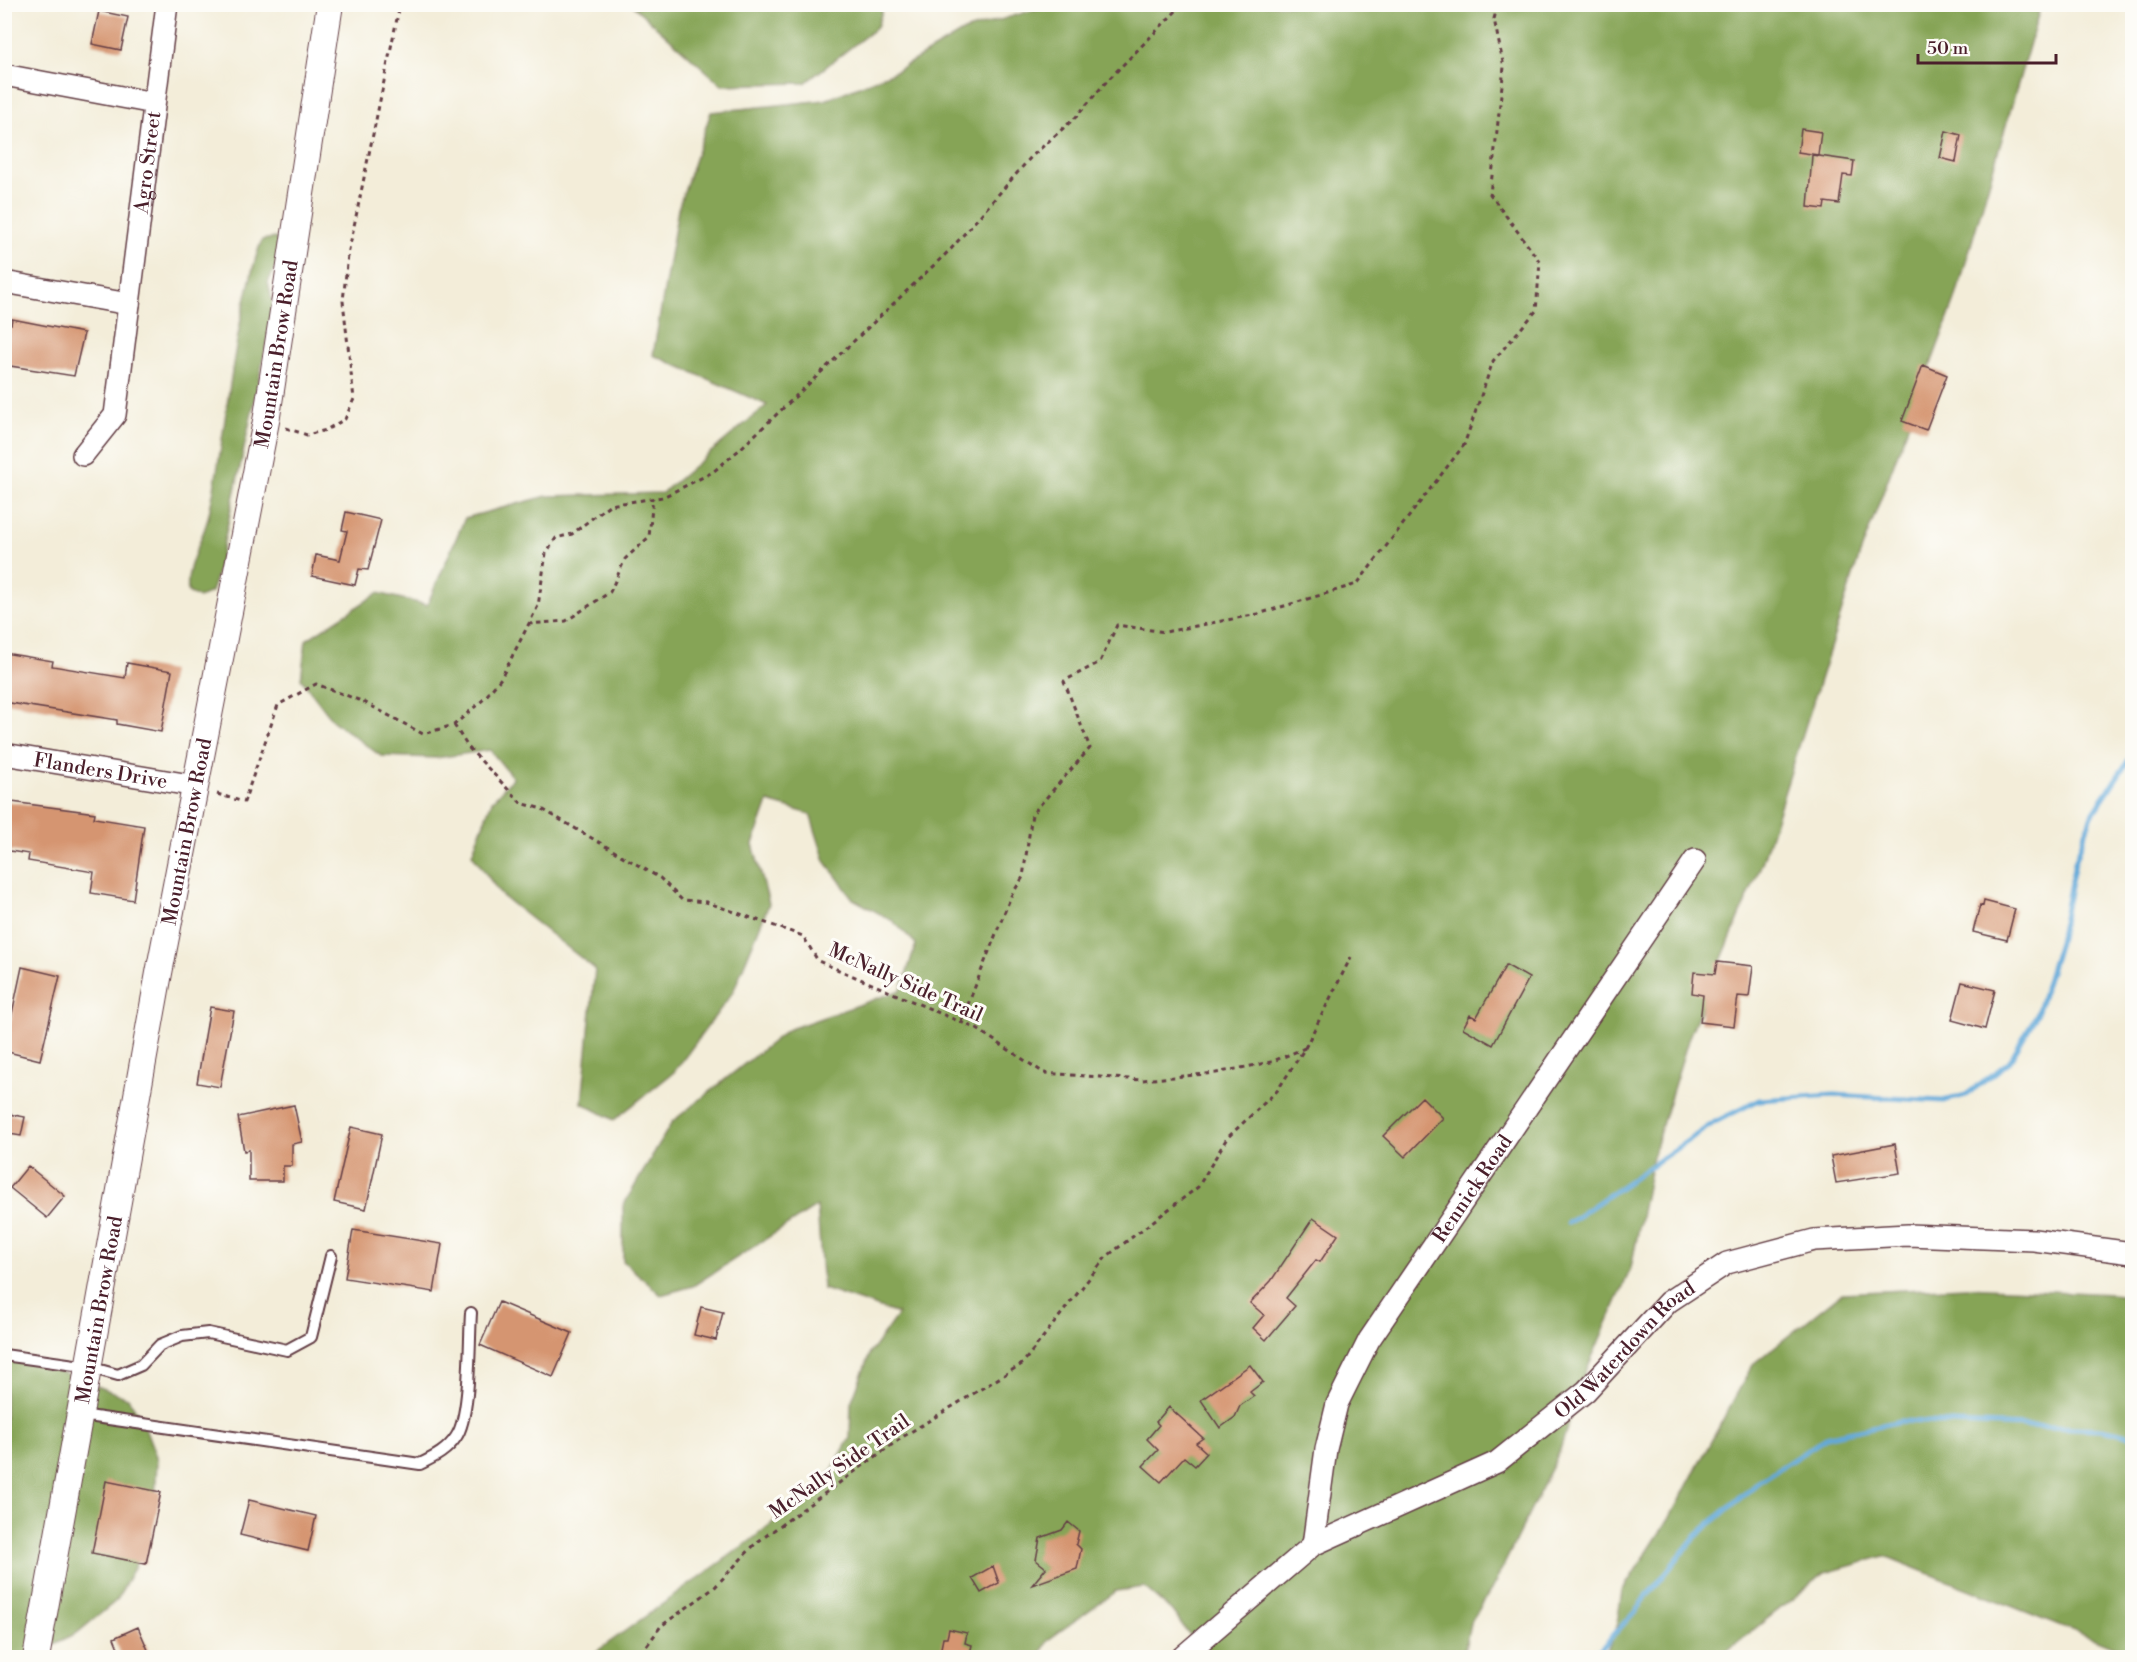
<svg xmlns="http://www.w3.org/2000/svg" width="2137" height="1662" viewBox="0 0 2137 1662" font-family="'Libre Bodoni',serif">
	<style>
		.forest { fill: #86a457; stroke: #686241; stroke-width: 1.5 }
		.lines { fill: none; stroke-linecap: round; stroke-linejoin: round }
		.stream { stroke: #62a9d9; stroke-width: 5 }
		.building { fill: #d59571 }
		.service-casing { stroke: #633e45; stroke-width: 14 }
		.minor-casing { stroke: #633e45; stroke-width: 24 }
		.tertiary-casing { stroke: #633e45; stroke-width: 28 }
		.path { stroke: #633e45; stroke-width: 3; stroke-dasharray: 4.5 4.5; stroke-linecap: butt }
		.service { stroke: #fff; stroke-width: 10 }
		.minor { stroke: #fff; stroke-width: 21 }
		.tertiary { stroke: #fff; stroke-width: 26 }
		.labels { text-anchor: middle; stroke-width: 6; stroke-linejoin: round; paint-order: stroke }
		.street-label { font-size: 20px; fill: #4a1f2b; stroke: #fdfcf7 }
	</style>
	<rect width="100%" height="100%" fill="#fdfcf7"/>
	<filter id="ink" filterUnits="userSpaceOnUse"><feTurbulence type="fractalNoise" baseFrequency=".0167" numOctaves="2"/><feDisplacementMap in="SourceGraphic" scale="12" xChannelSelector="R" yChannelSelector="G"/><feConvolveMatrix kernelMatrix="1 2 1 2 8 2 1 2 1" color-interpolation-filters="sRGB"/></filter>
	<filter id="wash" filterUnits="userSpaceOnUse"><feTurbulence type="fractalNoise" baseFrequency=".008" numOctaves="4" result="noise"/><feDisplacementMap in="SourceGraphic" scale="24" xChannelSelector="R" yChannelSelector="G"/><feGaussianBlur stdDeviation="1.35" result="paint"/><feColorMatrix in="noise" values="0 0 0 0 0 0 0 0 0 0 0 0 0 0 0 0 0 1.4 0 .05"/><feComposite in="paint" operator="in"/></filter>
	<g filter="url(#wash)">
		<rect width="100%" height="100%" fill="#f3edd9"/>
		<path class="forest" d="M632 5H884L877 27 805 83 722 85Z
			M1049 5H2041L1955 300 1859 557 1762 863 1689 1037 1654 1151 1631 1268 1583 1378 1559 1453 1495 1583 1470 1624 1463 1657H1206L1172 1611 1144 1587 1116 1591 1048 1640 1039 1657H589L750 1541 827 1478 850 1438 851 1403 870 1353 898 1314 823 1289 817 1206 693 1286 661 1295 623 1261V1206L672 1122 787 1030 901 990 916 944 893 921 853 899 825 861 810 814 768 802 753 844 769 904 733 992 674 1072 614 1120 582 1103 595 969 501 895 472 854 492 801 513 778 490 750 436 758 381 756 333 721 301 679 306 640 378 593 427 605 465 518 547 496 662 493 767 405 653 355 678 209 711 112 825 100 896 71 964 31Z
			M276 238 280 259 268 282 273 304 267 342 217 574 211 592 199 598 188 592C185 565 202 543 208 518 225 445 228 370 246 297 251 278 254 258 262 240Z
			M1966 1287 2112 1294 2132 1297V1654L1885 1556 1825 1573 1719 1657H1604L1616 1630 1622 1591 1671 1515 1753 1364 1842 1293Z
			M5 1355 34 1361 128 1398 143 1422 157 1459 155 1503 137 1562 117 1600 77 1633 27 1657 5 1658Z"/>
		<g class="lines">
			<path class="stream" d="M1568 1223 1715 1122 1759 1100 1834 1095 1943 1101 1966 1095 2009 1062 2037 1014 2059 942 2075 862 2092 815 2132 755
				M1593 1658 1635 1611 1694 1538 1757 1483 1829 1436 1901 1421 2102 1429 2132 1436"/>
		</g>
		<g id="blocks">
			<path class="building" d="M99 11 128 17 121 50 92 44Z
				M1801 129 1821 132 1818 155 1798 152Z
				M1946 131 1961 135 1956 162 1940 158Z
				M1812 155 1854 161 1852 176 1843 175 1839 204 1825 202 1824 209 1808 207Z
				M12 319 84 333 74 376 4 365V322L11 324Z
				M1923 365 1947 375 1926 430 1902 421Z
				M346 512 381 520 368 570 359 569 355 585 312 576 316 555 340 560 347 531 342 530Z
				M4 653 53 661 52 666 125 678 127 663 172 671 161 732 117 724V720L4 702Z
				M4 801 95 813 94 818 144 826 133 900 91 893 94 872 28 861 29 854 4 850Z
				M1984 901 2015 909 2007 940 1973 932 1980 905 1983 906Z
				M1717 962 1753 966 1749 997 1738 996 1734 1026 1700 1022 1703 995 1692 993 1694 972 1715 974Z
				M1506 965 1529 978 1493 1045 1463 1028 1470 1015 1476 1018Z
				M22 967 60 976 40 1060 4 1051Z
				M1962 982 1995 990 1985 1029 1952 1020Z
				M210 1007 234 1011 220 1087 197 1083Z
				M1422 1097 1443 1118 1405 1157 1383 1136Z
				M294 1105 302 1142 292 1144V1166H283V1181H249V1150L244 1151 238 1117Z
				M4 1113 25 1117 21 1136 4 1133Z
				M351 1127 382 1134 366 1209 334 1202Z
				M1895 1144 1900 1173 1836 1183 1831 1156Z
				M28 1166 65 1196 47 1218 10 1188Z
				M1313 1218 1338 1235 1320 1262 1316 1260 1286 1298 1295 1306 1266 1340 1253 1328 1264 1315 1250 1303 1271 1281Z
				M353 1230 442 1244 434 1292 345 1278Z
				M499 1302 572 1333 553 1377 480 1345Z
				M701 1307 723 1312 716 1340 694 1335Z
				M1250 1365 1263 1382 1250 1392 1254 1396 1240 1406 1235 1417 1220 1428 1201 1400Z
				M1169 1407 1203 1438 1196 1443 1207 1453 1195 1466 1184 1457 1161 1482 1143 1466 1158 1450 1147 1439 1159 1425 1156 1422Z
				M106 1481 161 1492 146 1564 92 1553Z
				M249 1500 316 1516 308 1551 240 1535Z
				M1068 1522 1079 1531 1076 1544 1081 1549 1077 1569 1032 1585 1046 1568 1036 1560 1040 1538 1062 1530Z
				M993 1566 999 1583 981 1593 972 1578Z
				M138 1627 148 1650 131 1658H122L114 1638Z
				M949 1629 967 1633 965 1643 972 1645 969 1658H939L943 1638H947Z"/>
		</g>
	</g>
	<g filter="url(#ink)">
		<use href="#blocks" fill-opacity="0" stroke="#633e45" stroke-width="1.5"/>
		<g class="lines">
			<defs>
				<path id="service" d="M4 1355 89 1367 118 1375 141 1365 160 1345 182 1336 208 1333 287 1350 311 1337 331 1256
					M81 1415 420 1464C434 1457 447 1451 456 1437 471 1416 469 1341 471 1313"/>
				<g id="minor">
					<path d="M4 75 154 103"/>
					<path d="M4 282 129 304"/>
					<path id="s1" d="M83 455 115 415 167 4"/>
					<path id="s2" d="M4 754 196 786"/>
					<path id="s3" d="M1313 1545 1326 1449 1337 1404 1369 1340 1695 860"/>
					<path id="s4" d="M1181 1658 1313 1545 1497 1462 1586 1391 1668 1302 1727 1263 1814 1240 1908 1235 2034 1240 2132 1253"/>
				</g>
				<g id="tertiary">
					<path id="s5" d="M36 1658 159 973 267 416 330 4"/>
				</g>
			</defs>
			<use href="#service" class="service-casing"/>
			<use href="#minor" class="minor-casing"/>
			<use href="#tertiary" class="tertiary-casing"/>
			<path class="path" d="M286 428 307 435 326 430 345 419 354 399 343 301 348 255 400 4
				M528 624 566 621 610 592 625 559 649 537 653 498
				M454 725 468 747 521 803 542 809 660 878 682 900 706 902 803 936 818 961 977 1029 1044 1073 1142 1080 1216 1073 1271 1062 1305 1048 1277 1091 1227 1138 1198 1187 1106 1257 1022 1364 904 1436 756 1543 714 1588 661 1626 638 1658
				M217 794 244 802 278 705 316 684 364 702 423 734 454 725 484 699 501 678 538 606 546 553 556 538 572 534 609 505 663 497 713 472 739 450 951 249 1031 157 1076 117 1106 82 1183 4
				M961 1022 1011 896 1023 877 1032 814 1090 748 1064 681 1100 662 1117 625 1165 632 1258 614 1357 584 1464 445 1493 361 1536 311 1540 262 1490 194 1504 67 1494 19 1498 4
				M1305 1048 1351 957"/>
			<use href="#service" class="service"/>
			<use href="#minor" class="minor"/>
			<use href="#tertiary" class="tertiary"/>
		</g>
	</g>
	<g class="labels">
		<g class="street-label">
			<text dy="7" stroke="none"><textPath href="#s1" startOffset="306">Agro Street</textPath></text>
			<text dy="7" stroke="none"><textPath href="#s5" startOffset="1326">Mountain Brow Road</textPath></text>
			<text dy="7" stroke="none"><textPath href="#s2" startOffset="98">Flanders Drive</textPath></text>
			<text dy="7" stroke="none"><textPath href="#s5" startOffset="840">Mountain Brow Road</textPath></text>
			<text transform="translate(906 982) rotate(24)" y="7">McNally Side Trail</text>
			<text dy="7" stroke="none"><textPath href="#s3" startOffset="398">Rennick Road</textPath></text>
			<text dy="7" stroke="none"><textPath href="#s5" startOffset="354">Mountain Brow Road</textPath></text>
			<text dy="7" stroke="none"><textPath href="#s4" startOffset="546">Old Waterdown Road</textPath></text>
			<text transform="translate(839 1466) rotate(-35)" y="7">McNally Side Trail</text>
		</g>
	</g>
	<rect width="2137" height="1662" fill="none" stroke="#fdfcf7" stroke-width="24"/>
	<path d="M1918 54v9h138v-9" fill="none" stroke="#4a1f2b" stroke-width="3"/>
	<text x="1927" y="54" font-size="18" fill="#4a1f2b" stroke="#fdfcf7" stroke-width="4.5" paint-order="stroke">50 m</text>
</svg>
